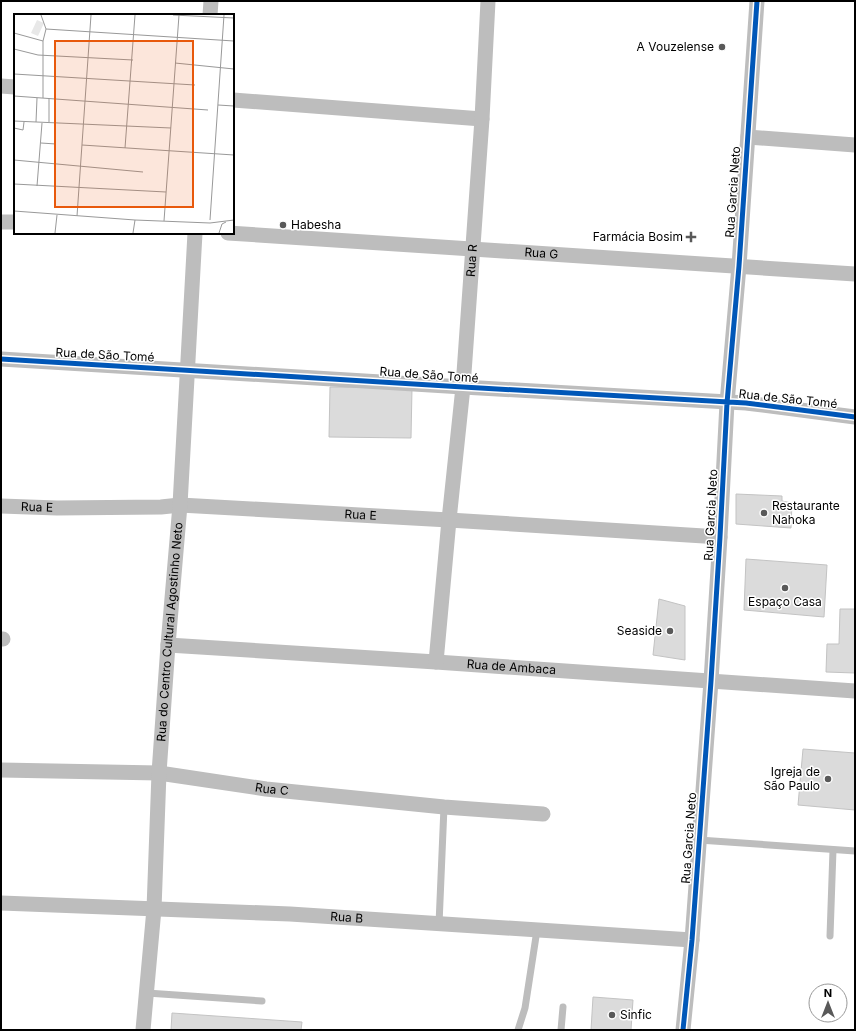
<svg xmlns="http://www.w3.org/2000/svg" width="856" height="1031" viewBox="0 0 856 1031" font-family="Inter,sans-serif">
	<style>
		.building { fill: #dbdbdb; stroke: #c3c3c3 }
		.lines { fill: none; stroke-linecap: round; stroke-linejoin: round }
		.lane { stroke: #bdbdbd; stroke-width: 7 }
		.street { stroke: #bdbdbd; stroke-width: 15 }
		.cycleway-casing { stroke: #fff; stroke-width: 8 }
		.cycleway { stroke: #0057b8; stroke-width: 5 }
		.poi-dot { fill: #595959; stroke: #fff; stroke-width: 1.5 }
		.labels { text-anchor: middle; stroke-width: 3; stroke-linejoin: round; paint-order: stroke }
		.poi-label { font-size: 12px; fill: #000; stroke: #fff; text-anchor: end }
		.street-label { font-size: 12px; fill: #000; stroke: #fff }
		.inset-road { fill: none; stroke: #999; stroke-width: 1 }
		.view { fill: #e8590c; fill-opacity: 0.15; stroke: #e8590c; stroke-width: 2 }
		.inset-edge { fill: none; stroke: #000; stroke-width: 2 }
	</style>
	<rect width="100%" height="100%" fill="#fff"/>
	<path class="building" d="M330 387 412 388 411 438 329 437Z
		M736 494 782 496V501L792 503 791 528 736 524Z
		M746 559 827 565 824 617 744 610Z
		M659 599 685 606V660L653 655Z
		M840 609H855V673L826 672 827 644H839Z
		M803 749 855 753V810L798 805Z
		M593 997 633 1000 631 1030H591Z
		M172 1013 302 1022 301 1030H171Z"/>
	<g class="lines">
		<path class="lane" d="M699 840 855 851
			M439 924 444 807
			M830 936 833 850
			M147 993 262 1001
			M518 1030 525 1008 537 930
			M561 1030 563 1007"/>
		<g class="street">
			<path d="M210 15 211 1"/>
			<path d="M1 86 15 87"/>
			<path d="M233 100 482 119"/>
			<path d="M748 137 855 145"/>
			<path d="M1 222H15"/>
			<path id="s1" d="M228 233 855 274"/>
			<path d="M1 359 463 387 746 403 855 417"/>
			<path id="s2" d="M1 506 57 508 161 507 180 505 449 520 720 537"/>
			<path d="M1 639H3"/>
			<path id="s3" d="M168 645 436 662 855 691"/>
			<path id="s4" d="M436 662 449 520 463 387 482 119 488 1"/>
			<path id="s5" d="M1 770 159 773 266 789 444 807 543 814"/>
			<path id="s6" d="M1 903 290 914 692 940"/>
			<path id="s7" d="M143 1030 154 909 159 773 168 645 180 505 195 233"/>
			<path d="M683 1030 692 940 711 681 720 537 727 403 739 266 757 1"/>
		</g>
		<defs>
			<path id="cycleway" d="M1 359 463 387 746 403 855 417
				M683 1030 692 940 711 681 720 537 727 403 739 266 757 1"/>
		</defs>
		<use href="#cycleway" class="cycleway-casing"/>
		<use href="#cycleway" class="cycleway"/>
	</g>
	<g class="poi-dot">
		<circle cx="722" cy="47" r="4"/>
		<circle cx="283" cy="225" r="4"/>
		<path d="M689 231h4v4h4v4h-4v4h-4v-4h-4v-4h4z"/>
		<circle cx="764" cy="513" r="4"/>
		<circle cx="785" cy="588" r="4"/>
		<circle cx="670" cy="631" r="4"/>
		<circle cx="828" cy="779" r="4"/>
		<circle cx="612" cy="1015" r="4"/>
	</g>
	<g class="labels">
		<g class="poi-label">
			<text x="714" y="51">A Vouzelense</text>
			<text x="291" y="229" text-anchor="start">Habesha</text>
			<text x="683" y="241">Farmácia Bosim</text>
			<text x="772" y="510" text-anchor="start">Restaurante<tspan x="772" dy="14">Nahoka</tspan></text>
			<text x="785" y="606" text-anchor="middle">Espaço Casa</text>
			<text x="662" y="635">Seaside</text>
			<text x="820" y="776">Igreja de<tspan x="820" dy="14">São Paulo</tspan></text>
			<text x="620" y="1019" text-anchor="start">Sinfic</text>
		</g>
		<g class="street-label">
			<text transform="translate(733 192) rotate(-86)" y="4">Rua Garcia Neto</text>
			<text dy="4" stroke="none"><textPath href="#s1" startOffset="314">Rua G</textPath></text>
			<text dy="4" stroke="none"><textPath href="#s4" startOffset="403">Rua R</textPath></text>
			<text transform="translate(105 355) rotate(3)" y="4">Rua de São Tomé</text>
			<text transform="translate(429 375) rotate(4)" y="4">Rua de São Tomé</text>
			<text transform="translate(788 399) rotate(6)" y="4">Rua de São Tomé</text>
			<text dy="4" stroke="none"><textPath href="#s2" startOffset="36">Rua E</textPath></text>
			<text dy="4" stroke="none"><textPath href="#s2" startOffset="360">Rua E</textPath></text>
			<text transform="translate(711 515) rotate(-87)" y="4">Rua Garcia Neto</text>
			<text dy="4" stroke="none"><textPath href="#s7" startOffset="399">Rua do Centro Cultural Agostinho Neto</textPath></text>
			<text dy="4" stroke="none"><textPath href="#s3" startOffset="344">Rua de Ambaca</textPath></text>
			<text dy="4" stroke="none"><textPath href="#s5" startOffset="272">Rua C</textPath></text>
			<text transform="translate(689 838) rotate(-86)" y="4">Rua Garcia Neto</text>
			<text dy="4" stroke="none"><textPath href="#s6" startOffset="346">Rua B</textPath></text>
		</g>
	</g>
	<g transform="translate(14 14)">
		<rect width="220" height="220" fill="#fff"/>
		<path d="M23 6 30 9 24 22 17 19Z" fill="#e8e8e8"/>
		<path class="inset-road" d="M27 1 32 15 29 27V84M159 1 220 4M32 15 220 27M0 19 29 27M0 35 24 41 119 46M161 49 220 55M0 60 181 71M0 82 194 96M204 91 220 92M0 107 157 114M22 108 23 84M35 108V84M0 114 9 116 10 108M27 129 42 130M68 131 220 141M111 134 121 1M0 146 129 158M0 170 152 178M23 172 28 109M0 197 121 206 196 209 220 206M63 202 77 1M196 206 210 1M150 207 165 1M41 219 43 201M119 219 121 206M205 219 208 210 212 208"/>
		<path class="view" d="M41 27H179V193H41Z"/>
		<rect width="220" height="220" class="inset-edge"/>
	</g>
	<rect width="856" height="1031" fill="none" stroke="#000000" stroke-width="4"/>
	<g transform="translate(828 1003)"><circle r="19" fill="#ffffff" stroke="#999999"/>
	<path d="M0-3L7 15L0 10L-7 15Z" fill="#595959"/>
	<text y="-6" font-size="11" font-weight="bold" text-anchor="middle" fill="#000000">N</text>
	</g>
</svg>
